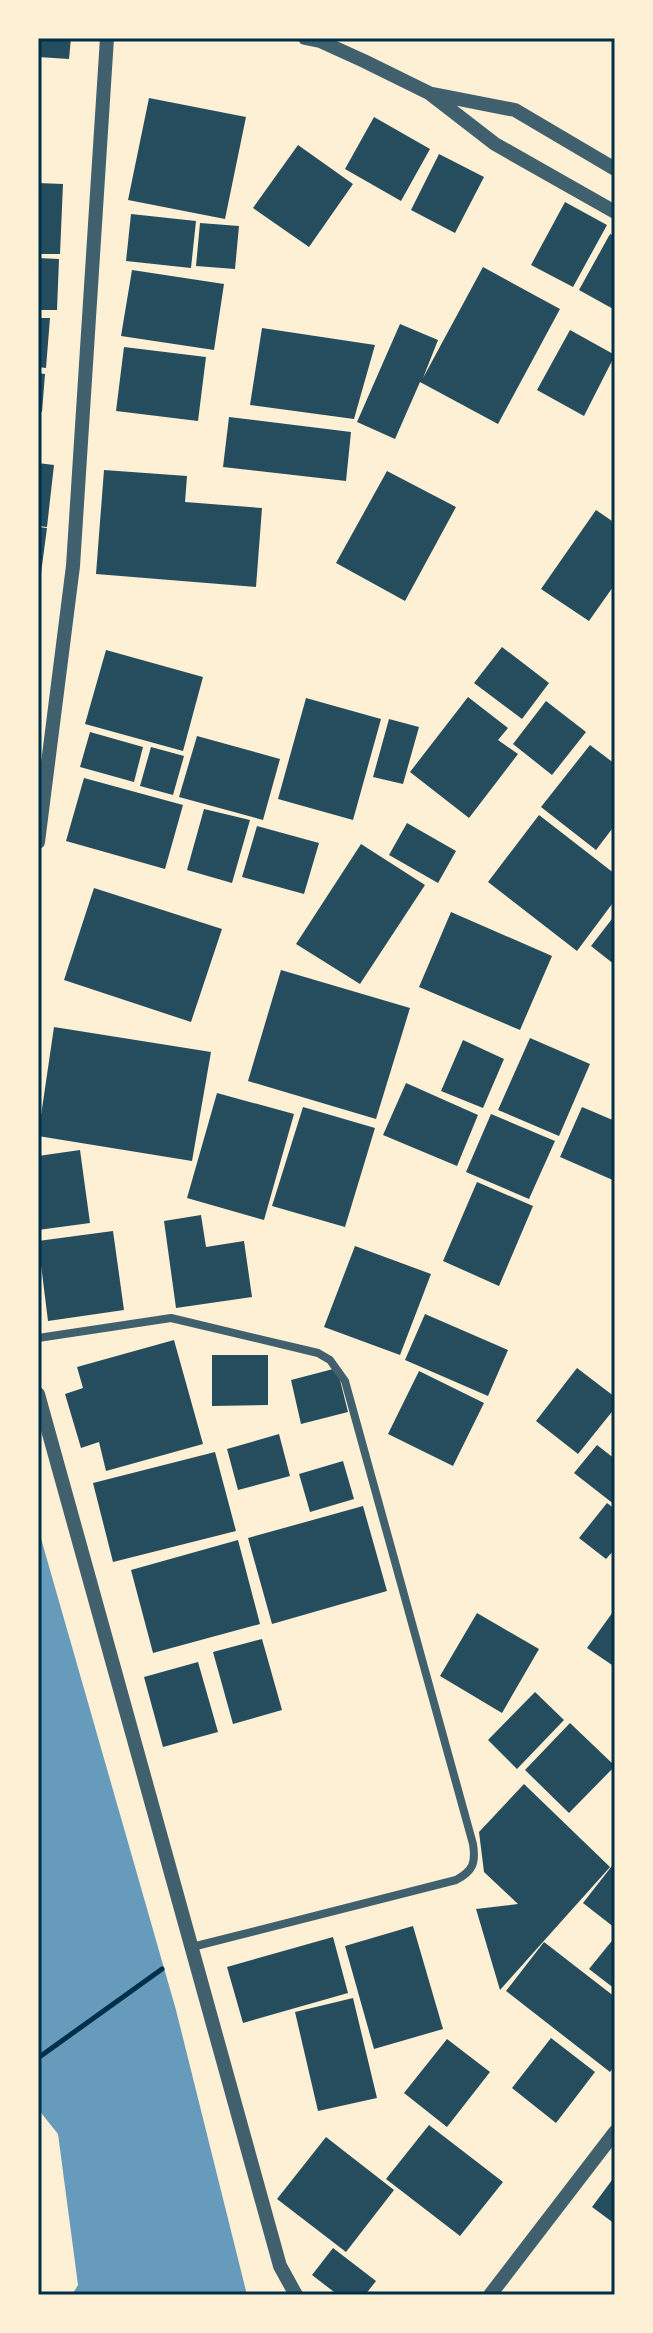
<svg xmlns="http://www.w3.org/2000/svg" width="653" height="2333" viewBox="0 0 653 2333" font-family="Mulish,sans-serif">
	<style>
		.water { fill: #669bbc }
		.building { fill: #264d5e }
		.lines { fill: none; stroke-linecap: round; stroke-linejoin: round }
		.path { stroke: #003049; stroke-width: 5 }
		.minor { stroke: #3f606c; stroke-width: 8 }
		.tertiary { stroke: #3f606c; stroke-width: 14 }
		.neatline { fill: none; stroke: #003049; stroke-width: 3 }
	</style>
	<rect width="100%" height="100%" fill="#fdf0d5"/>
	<path class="water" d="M38 1528 176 2010 247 2295H72L78 2285 58 2134 38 2109Z"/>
	<path class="building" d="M38 38H71L69 59 38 57Z
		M149 98 246 117 225 219 128 200Z
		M374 117 430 149 401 201 345 169Z
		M298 145 353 184 309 247 253 208Z
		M439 154 484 177 455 233 411 210Z
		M38 183 63 184 60 254H38Z
		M565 202 607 225 573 287 531 265Z
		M131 214 196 221 191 268 126 261Z
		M200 223 239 226 235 269 196 266Z
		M610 234 615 236V310L579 290Z
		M38 258 59 259 57 310H38Z
		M483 267 560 309 498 424 420 382 395 439 357 422 400 324 438 340 423 378Z
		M132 270 224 284 214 350 121 336Z
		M38 318H50L46 368 38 367Z
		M262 328 375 345 354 419 250 405Z
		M570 330 615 355 584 416 537 390Z
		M124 347 206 357 198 421 116 411Z
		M38 373 45 374 42 412 38 411Z
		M229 417 351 432 346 481 223 467Z
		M38 463 54 465 47 527 38 526Z
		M104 470 187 476 185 502 262 508 256 587 96 574Z
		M387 471 456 507 405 601 336 563Z
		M596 510 615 523V584L589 621 541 589Z
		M38 527 47 528 40 581 38 580Z
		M502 647 549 683 522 719 474 683Z
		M106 650 203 677 183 751 85 724Z
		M468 697 508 728 498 740 518 754 469 818 410 772Z
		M306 698 381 719 353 820 278 799Z
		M546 701 586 732 552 775 513 744Z
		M389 719 419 727 403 784 373 777Z
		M90 732 143 747 134 782 80 767Z
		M197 736 280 759 263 820 179 797Z
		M590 745 615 764V825L596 850 541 807Z
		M151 747 184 756 173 795 140 786Z
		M84 778 183 805 165 869 66 841Z
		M204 809 250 820 232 883 187 870Z
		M539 815 615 874V900L577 951 488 882Z
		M407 823 456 851 438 883 389 855Z
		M257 826 319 843 304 894 242 877Z
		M361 844 425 885 360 984 296 944Z
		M94 888 222 929 191 1022 64 980Z
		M451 912 552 956 520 1030 419 987Z
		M615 915V965L591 946Z
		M281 970 410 1008 376 1119 248 1081Z
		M54 1027 211 1052 192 1161 38 1136Z
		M530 1038 590 1064 559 1136 498 1110Z
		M463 1040 504 1059 483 1108 441 1091Z
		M406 1083 478 1115 457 1166 383 1135Z
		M217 1093 294 1114 264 1220 187 1198Z
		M303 1107 375 1128 345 1227 272 1206Z
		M582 1107 615 1121V1181L560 1157Z
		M491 1114 555 1141 529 1199 466 1172Z
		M80 1150 90 1223 38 1230V1156Z
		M477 1182 533 1206 499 1286 443 1261Z
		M201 1215 206 1247 244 1241 252 1297 176 1308 164 1221Z
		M113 1231 124 1310 48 1321 38 1241Z
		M355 1246 431 1274 400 1355 324 1327Z
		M425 1314 508 1350 488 1396 405 1360Z
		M174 1340 203 1444 106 1471 99 1442 81 1448 65 1394 83 1388 77 1367Z
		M212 1355H268V1405L212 1406Z
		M337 1368 348 1412 301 1424 291 1380Z
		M577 1368 615 1397V1408L578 1454 536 1421Z
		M419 1371 484 1403 453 1466 388 1434Z
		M279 1434 290 1476 238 1490 227 1449Z
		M597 1445 615 1459V1505L574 1473Z
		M215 1452 236 1531 113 1562 93 1483Z
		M343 1461 354 1499 310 1512 299 1474Z
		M607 1503 615 1509V1549L606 1559 579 1538Z
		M363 1506 387 1591 272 1624 248 1538Z
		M238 1540 260 1624 153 1653 131 1570Z
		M615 1609V1667L587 1648Z
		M477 1613 539 1649 502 1713 440 1676Z
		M262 1639 282 1710 233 1724 213 1652Z
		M198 1662 218 1732 163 1747 144 1677Z
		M535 1692 564 1720 517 1769 488 1740Z
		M570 1723 615 1766 569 1813 525 1770Z
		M524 1784 610 1867 500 1990 476 1909 518 1904 484 1872 479 1832Z
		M615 1862V1928L583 1903Z
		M413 1926 443 2029 374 2049 345 1946Z
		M333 1937 348 1993 243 2023 227 1967Z
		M615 1937V1989L589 1969Z
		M544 1942 615 1997V2065L610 2072 506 1991Z
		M353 1998 377 2098 318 2111 295 2012Z
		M551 2038 595 2072 556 2123 512 2088Z
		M447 2039 490 2072 447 2127 404 2093Z
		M429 2125 503 2182 460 2236 386 2179Z
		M326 2137 394 2190 346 2252 277 2199Z
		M615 2176V2224L592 2207Z
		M333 2248 376 2281 365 2295H338L312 2275Z"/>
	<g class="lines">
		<path class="path" d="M38 2058 162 1969"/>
		<path class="minor" d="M38 1338 171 1318 318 1353 330 1360 345 1381 473 1844C476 1863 473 1871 456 1880L192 1947"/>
		<path class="tertiary" d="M305 38 320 41 364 61 429 93 495 144 615 212
			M433 94 515 110 615 169
			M38 842 73 566 107 38
			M38 1394 280 2266 296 2295
			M490 2295 615 2132"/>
	</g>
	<rect width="653" height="2333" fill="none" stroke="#fdf0d5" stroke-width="80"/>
	<rect x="40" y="40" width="573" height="2253" class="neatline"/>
</svg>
